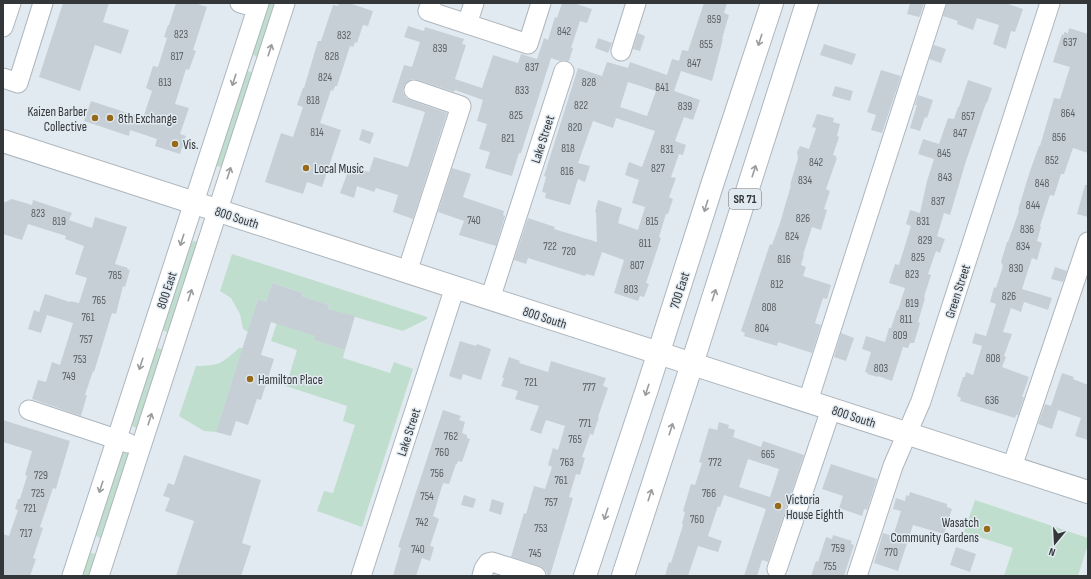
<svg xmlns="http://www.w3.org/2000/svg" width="1091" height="579" viewBox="0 0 1091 579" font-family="'Sofia Sans Condensed',sans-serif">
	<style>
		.green { fill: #c0decd }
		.building { fill: #c6cfd6; fill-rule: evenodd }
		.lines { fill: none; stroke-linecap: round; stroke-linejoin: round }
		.minor-casing { stroke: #aeb6bd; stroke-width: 21 }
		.major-casing { stroke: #aeb6bd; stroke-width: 24 }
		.minor { stroke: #fff; stroke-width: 19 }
		.major { stroke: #fff; stroke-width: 22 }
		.oneway { stroke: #9a9b9c }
		.poi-dot { fill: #966a18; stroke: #e1eaf1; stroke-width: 1.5 }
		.labels { text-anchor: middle; stroke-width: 3; stroke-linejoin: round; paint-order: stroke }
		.number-label { font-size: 11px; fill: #585d61 }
		.shield { fill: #e1eaf1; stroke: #686d71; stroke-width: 1 }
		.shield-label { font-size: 12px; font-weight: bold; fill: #34373a }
		.poi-label { font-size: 13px; fill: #34373a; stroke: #e1eaf1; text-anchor: start }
		.street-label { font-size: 13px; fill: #34373a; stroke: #e1eaf1 }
	</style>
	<rect width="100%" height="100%" fill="#e1eaf1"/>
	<path class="green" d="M265 3H281L259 57H257L252 54Z
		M248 71 254 74 224 167C220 167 217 167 215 163L245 72Z
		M194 241 198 242 169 333 162 330 191 242Z
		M232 254 427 317V319L403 331 328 309 329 305 302 296 303 293 272 283 266 302 258 299 248 332 243 329 240 314 231 298 220 291Z
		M278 319 315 336 314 340 345 350 343 358 390 373 394 362 413 369 362 527 317 511 324 491 333 493 355 425 343 421 347 406 286 386 297 350 271 341Z
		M158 348 163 350 137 428C134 427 132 426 130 422L155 349Z
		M239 348H243L216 432 204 431 179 416 196 366C220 366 222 363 239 348Z
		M122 452 130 454 103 538H100L95 535Z
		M975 500 1088 538V544L1078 576H1004L1013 548 964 532Z
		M90 553 96 554 98 556 94 576H79L87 554Z"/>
	<path class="building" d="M63 3H109L103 22 129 30 121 54 95 45 80 91 39 77Z
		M176 3H195L207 7 193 50 196 51 189 70 186 69 175 104 189 108 180 134 186 136 180 154 155 146 157 139 130 130 129 136 84 121 91 101 143 118 152 91 146 88 153 66 158 67 167 38 164 37 168 25H169Z
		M339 3H349L373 11 368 26 363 25 357 43 355 42 353 47 350 46 337 86H335L333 91 331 90 320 123 341 130 322 187 307 182 303 194 265 182 281 133 293 137 303 107 297 105 303 88H304L318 41H321L333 5 338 6Z
		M562 3H573L592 9 587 23 580 21 571 48H573L569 61 562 60 560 61 551 58 521 153H519L512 176 485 168 490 152 479 149 487 124 477 121 483 100 455 90 454 92 418 80 412 79 407 82 404 86 403 92 406 98 410 100 447 113 413 219 393 212 398 195 376 188 374 192 357 186 354 198 340 193 350 166 369 172 374 157 408 167 425 112 392 102 404 65 412 67 420 42 404 37 408 26 424 31 425 27 464 39 462 44 466 45 455 79 482 88 493 55 518 63 521 54 537 59 544 38 548 40 555 17 557 18Z
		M704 3H727L724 13 729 15 722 39H723L712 81 681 71 674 91 700 100 693 120 684 117 675 141 686 145 683 155 679 154 671 177 676 178 669 197 673 199 668 214H666L659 237 661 238 646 283 649 284 644 297 640 296 638 301 614 293 624 260 602 252 594 276 586 274 585 276 528 258 526 264 514 260 528 218 555 227 554 229 597 242 596 212H595L598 200 622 208 618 223 638 230 645 207 632 203 639 180 625 175 629 162 642 167 655 131 616 118 613 128 593 121 578 163 590 166 585 182 578 179 570 205 545 198 546 193 542 192 546 177 544 176 578 68 602 76 607 62 628 68 630 62 667 75 672 59 679 61 682 50 688 51ZM628 82 656 91 647 116 620 107Z
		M910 3H924L920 16 919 17 907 14Z
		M947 3H1005L1023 9 1015 32 1011 31 1006 49 993 44 999 25 977 18 973 30 957 24 958 21 943 16Z
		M1069 28 1088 34V153L1073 148 1064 174H1061L1054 196 1050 195 1040 226 1041 227 1037 241 1042 243 1037 260 1032 258 1022 289 1052 298 1048 310 1024 302 1021 312 1011 308 1003 332 1012 334 1004 356 1006 357 1002 367 1029 377 1022 397H1024L1018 415H1016L1015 418 960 401 961 398 957 396 963 377H965L966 372 973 375 982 346 972 343 975 333 986 336 996 304 990 302 994 287 996 288 1003 266 1001 262 1007 242H1008L1019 211 1018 210 1030 171 1039 146H1040L1054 98 1060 99 1070 67 1053 62 1062 34 1064 35V32L1068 33Z
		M638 33 645 36 640 51 633 49Z
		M598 38 612 43 608 53 595 48Z
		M824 44 856 54 852 65 820 55Z
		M934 45 946 49 941 63 929 59Z
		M881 70 901 76 882 133 871 130 876 115 867 112Z
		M968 80 992 88 987 103H986L966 161 950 215 944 213 937 236 945 239 940 253 936 251 928 274 931 275 924 297 925 298 918 322 920 323 914 343H910L908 348 903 347 892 381 878 376V377L867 374 868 373 865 372 871 352 862 349 866 336 885 342 889 328H891L897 310H898L905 288 889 283 895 264 899 265 911 226 906 224 910 210 920 213 927 181 934 159 918 154 923 139 939 144 948 118 954 119 958 107H959Z
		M835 86 853 91 850 101 832 96Z
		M918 95 933 100 927 118 925 117 920 131 910 128 917 105H915Z
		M817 114 834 118 833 122 840 124 837 136 839 137 833 155 836 156V158H837L826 189 830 191 824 209 827 210 821 230 812 227 803 255H804L801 265 806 267 803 276 831 285 827 299 823 298 815 323 821 325 812 353 778 342 777 346 744 336 745 333 741 331 770 244 772 245 780 223 791 185H790L798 158 797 152 800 146 809 149 816 128 812 127Z
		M362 129 374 133 370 144 359 140Z
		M452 168 471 174 463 197 504 211 503 215 505 216 496 246 459 235 464 221 438 212Z
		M1085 185H1088V217L1077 214Z
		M12 199 32 205 33 200 72 213 69 220 92 228 95 217 127 227 115 264 128 268 127 269 130 270 125 287 123 286 116 314 112 313 94 372 93 371 85 395H87L81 416 32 399 38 380 46 382 52 362 60 365 73 323 47 315 41 333 28 329 34 310 39 312 45 294 70 302V301L79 303 87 278 75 274 84 246 65 239 66 236 28 224 22 240 3 234V203Z
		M1055 267 1067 271 1063 282 1051 279Z
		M272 283 303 293 302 296 329 305 328 309 355 316 345 350 314 340 315 336 271 322 261 355 274 359 261 400 257 399 248 425 236 421 231 436 216 432 258 299 266 302Z
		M841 333 854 338 846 361 834 357Z
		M460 341 476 346 477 344 491 349 481 380 463 374 461 380 449 376Z
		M509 357 520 361 519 363 548 372 551 361 606 378 603 386 608 388 598 417H599L593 435 590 434 582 457 585 458 580 475 576 474 569 497 573 498 550 576H547V573L544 569 540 566 511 557 524 513 526 514 534 486 545 489 552 467 548 465 553 448 558 450 565 426 546 420 541 434 530 430 539 406 515 399 518 391 501 386 504 378H502Z
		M1062 373 1074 377 1073 379 1088 385V440L1075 436 1081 418 1058 410 1052 429 1038 424 1045 404 1051 406Z
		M443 410 461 416 459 420 465 422 462 433 467 435V438L470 439 462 462 458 461 457 464H456L449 484 443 483 433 516 439 519 430 546 434 547 430 561 422 558 416 576H393L401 548 398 547Z
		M3 420 70 441 59 478 56 489 53 488 40 527 43 528 33 558 36 559 30 576H3V534L9 536 18 510 15 509 18 499H20L27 476 25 475 32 451 3 442Z
		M719 422 729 425 728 428 735 430 733 437 761 447 763 441 804 455 768 562 762 560 757 576H744L766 509 724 495 720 507 718 506 708 536 722 541 718 552 698 546 688 576H665L669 562 671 563 683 525 682 524 685 512 683 511 691 484 695 485 702 463 699 462 709 428 717 430ZM748 459 779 469 770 497 739 487Z
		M184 455 261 480 242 543 251 546 241 576H176L194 521 165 511 170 498 163 496 168 483 174 485Z
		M831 464 877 479 867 510 864 509 862 516 839 508 843 496 822 489Z
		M910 492 947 504V507L952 509 944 534 913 525 898 571 874 563 883 533 893 536 901 511 893 509 896 498 905 501 906 495 909 496Z
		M464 495 476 499 473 508 461 505Z
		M492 499 504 503 501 515 489 511Z
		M833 535 852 541 851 544 854 545 844 576H811L816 561 818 562 826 537 832 539Z
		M956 547 976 554 970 572 950 565Z"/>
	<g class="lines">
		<defs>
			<path id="minor" d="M240 3 257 8
				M431 3 428 11 528 44 541 3
				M467 24 474 3
				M3 27 11 3
				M621 51 636 3
				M3 78 18 83 43 3
				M407 272 461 106 414 90
				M490 299 564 71
				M808 401 936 3
				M29 410 128 443
				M1012 467 1088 242
				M777 569 831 409
				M72 576 259 3
				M99 576 285 3
				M361 576 455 287
				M482 576 484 569 488 563 492 562 536 576
				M857 576 893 466 921 401 1050 3"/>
			<path id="major" d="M3 141 1088 492
				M585 576 648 386 713 182 772 3
				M623 576 692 364 807 3"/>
		</defs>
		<use href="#minor" class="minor-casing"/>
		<use href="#major" class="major-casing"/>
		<use href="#minor" class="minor"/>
		<use href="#major" class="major"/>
	</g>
	<defs><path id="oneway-shaft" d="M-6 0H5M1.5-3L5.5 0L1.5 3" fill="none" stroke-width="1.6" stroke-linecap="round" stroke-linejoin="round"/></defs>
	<g class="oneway">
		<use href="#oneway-shaft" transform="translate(760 40) rotate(108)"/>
		<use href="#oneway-shaft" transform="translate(270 50) rotate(-72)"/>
		<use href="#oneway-shaft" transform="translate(234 80) rotate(108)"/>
		<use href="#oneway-shaft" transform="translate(754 171) rotate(-72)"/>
		<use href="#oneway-shaft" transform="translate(229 173) rotate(-72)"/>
		<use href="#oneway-shaft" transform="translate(706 206) rotate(107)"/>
		<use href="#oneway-shaft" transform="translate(182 240) rotate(108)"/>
		<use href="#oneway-shaft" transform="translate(190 295) rotate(-72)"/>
		<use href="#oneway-shaft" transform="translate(714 295) rotate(-72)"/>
		<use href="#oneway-shaft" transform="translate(141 364) rotate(108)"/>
		<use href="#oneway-shaft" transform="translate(647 390) rotate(108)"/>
		<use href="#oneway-shaft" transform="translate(150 419) rotate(-72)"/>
		<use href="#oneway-shaft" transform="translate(671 429) rotate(-72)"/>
		<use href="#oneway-shaft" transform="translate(101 487) rotate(108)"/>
		<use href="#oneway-shaft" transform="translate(650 495) rotate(-72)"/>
		<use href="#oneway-shaft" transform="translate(606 514) rotate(108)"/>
	</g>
	<g class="poi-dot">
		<circle cx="95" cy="118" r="4"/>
		<circle cx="110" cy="118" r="4"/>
		<circle cx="175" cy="144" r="4"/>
		<circle cx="306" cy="168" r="4"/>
		<circle cx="250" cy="379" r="4"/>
		<circle cx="778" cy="506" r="4"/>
		<circle cx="987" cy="529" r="4"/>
	</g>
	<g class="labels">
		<g class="number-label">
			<text x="714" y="23">859</text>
			<text x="564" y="35">842</text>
			<text x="181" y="38">823</text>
			<text x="344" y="39">832</text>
			<text x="1070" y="46">637</text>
			<text x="706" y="48">855</text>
			<text x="440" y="52">839</text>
			<text x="177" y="60">817</text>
			<text x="332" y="60">828</text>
			<text x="694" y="67">847</text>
			<text x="532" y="71">837</text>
			<text x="325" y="81">824</text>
			<text x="165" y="86">813</text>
			<text x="589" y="86">828</text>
			<text x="662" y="91">841</text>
			<text x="522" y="94">833</text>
			<text x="313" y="104">818</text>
			<text x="581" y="109">822</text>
			<text x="685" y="110">839</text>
			<text x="1068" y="117">864</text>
			<text x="516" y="119">825</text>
			<text x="968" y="120">857</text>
			<text x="575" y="131">820</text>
			<text x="317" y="136">814</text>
			<text x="960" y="137">847</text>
			<text x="1059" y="141">856</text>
			<text x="508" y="142">821</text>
			<text x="568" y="152">818</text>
			<text x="667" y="153">831</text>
			<text x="944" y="157">845</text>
			<text x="1052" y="164">852</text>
			<text x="816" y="166">842</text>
			<text x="658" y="172">827</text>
			<text x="567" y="175">816</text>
			<text x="945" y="181">843</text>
			<text x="805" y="184">834</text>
			<text x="1042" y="187">848</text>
			<text x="938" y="205">837</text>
			<text x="1033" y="209">844</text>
			<text x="38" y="217">823</text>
			<text x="803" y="222">826</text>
			<text x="474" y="224">740</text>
			<text x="59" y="225">819</text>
			<text x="652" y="225">815</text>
			<text x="923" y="225">831</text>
			<text x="1027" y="233">836</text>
			<text x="792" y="240">824</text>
			<text x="925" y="244">829</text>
			<text x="645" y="247">811</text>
			<text x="550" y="250">722</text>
			<text x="1023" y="250">834</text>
			<text x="569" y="255">720</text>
			<text x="918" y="261">825</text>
			<text x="784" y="263">816</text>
			<text x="637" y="269">807</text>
			<text x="1016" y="272">830</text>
			<text x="912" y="278">823</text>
			<text x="115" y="279">785</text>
			<text x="777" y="288">812</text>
			<text x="631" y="293">803</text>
			<text x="1009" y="300">826</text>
			<text x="99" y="304">765</text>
			<text x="912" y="307">819</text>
			<text x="769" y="311">808</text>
			<text x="88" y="321">761</text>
			<text x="906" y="323">811</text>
			<text x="762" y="332">804</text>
			<text x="900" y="339">809</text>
			<text x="86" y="343">757</text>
			<text x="993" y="362">808</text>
			<text x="80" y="363">753</text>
			<text x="881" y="372">803</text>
			<text x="69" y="380">749</text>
			<text x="531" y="386">721</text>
			<text x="589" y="391">777</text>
			<text x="992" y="404">636</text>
			<text x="585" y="427">771</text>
			<text x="451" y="440">762</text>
			<text x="575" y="443">765</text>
			<text x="442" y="456">760</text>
			<text x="768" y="458">665</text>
			<text x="567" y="466">763</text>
			<text x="715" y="466">772</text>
			<text x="437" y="477">756</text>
			<text x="41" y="479">729</text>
			<text x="561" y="484">761</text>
			<text x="38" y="497">725</text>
			<text x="709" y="497">766</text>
			<text x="427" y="500">754</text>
			<text x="551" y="506">757</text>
			<text x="30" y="512">721</text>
			<text x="697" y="523">760</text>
			<text x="422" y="526">742</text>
			<text x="541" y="532">753</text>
			<text x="26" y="537">717</text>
			<text x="838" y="552">759</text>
			<text x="418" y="553">740</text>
			<text x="891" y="556">770</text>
			<text x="535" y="557">745</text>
			<text x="830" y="570">755</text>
		</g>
		<rect class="shield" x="729" y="189" width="32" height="20" rx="3"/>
		<g class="shield-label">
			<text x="745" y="203">SR 71</text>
		</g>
		<g class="poi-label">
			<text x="87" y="116" text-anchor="end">Kaizen Barber<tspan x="87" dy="15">Collective</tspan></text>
			<text x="118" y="123">8th Exchange</text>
			<text x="183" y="149">Vis.</text>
			<text x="314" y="173">Local Music</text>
			<text x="258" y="384">Hamilton Place</text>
			<text x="786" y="504">Victoria<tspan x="786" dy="15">House Eighth</tspan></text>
			<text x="979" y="527" text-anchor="end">Wasatch<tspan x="979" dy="15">Community Gardens</tspan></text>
		</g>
		<g class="street-label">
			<text transform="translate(542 139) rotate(-72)" y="5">Lake Street</text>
			<text transform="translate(237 217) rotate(18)" y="5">800 South</text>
			<text transform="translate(166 290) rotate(-72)" y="5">800 East</text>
			<text transform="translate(679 290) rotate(-72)" y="5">700 East</text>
			<text transform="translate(957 291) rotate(-72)" y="5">Green Street</text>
			<text transform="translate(545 317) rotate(18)" y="5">800 South</text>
			<text transform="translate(854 416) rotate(18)" y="5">800 South</text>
			<text transform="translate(408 432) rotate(-72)" y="5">Lake Street</text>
		</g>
	</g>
	<rect width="1091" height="579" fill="none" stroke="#34373a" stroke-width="8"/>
	<g transform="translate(1055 543) rotate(198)" stroke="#e1eaf1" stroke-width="3" paint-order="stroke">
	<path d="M0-3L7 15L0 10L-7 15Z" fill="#34373a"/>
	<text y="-6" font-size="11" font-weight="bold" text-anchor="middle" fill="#34373a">N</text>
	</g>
</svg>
